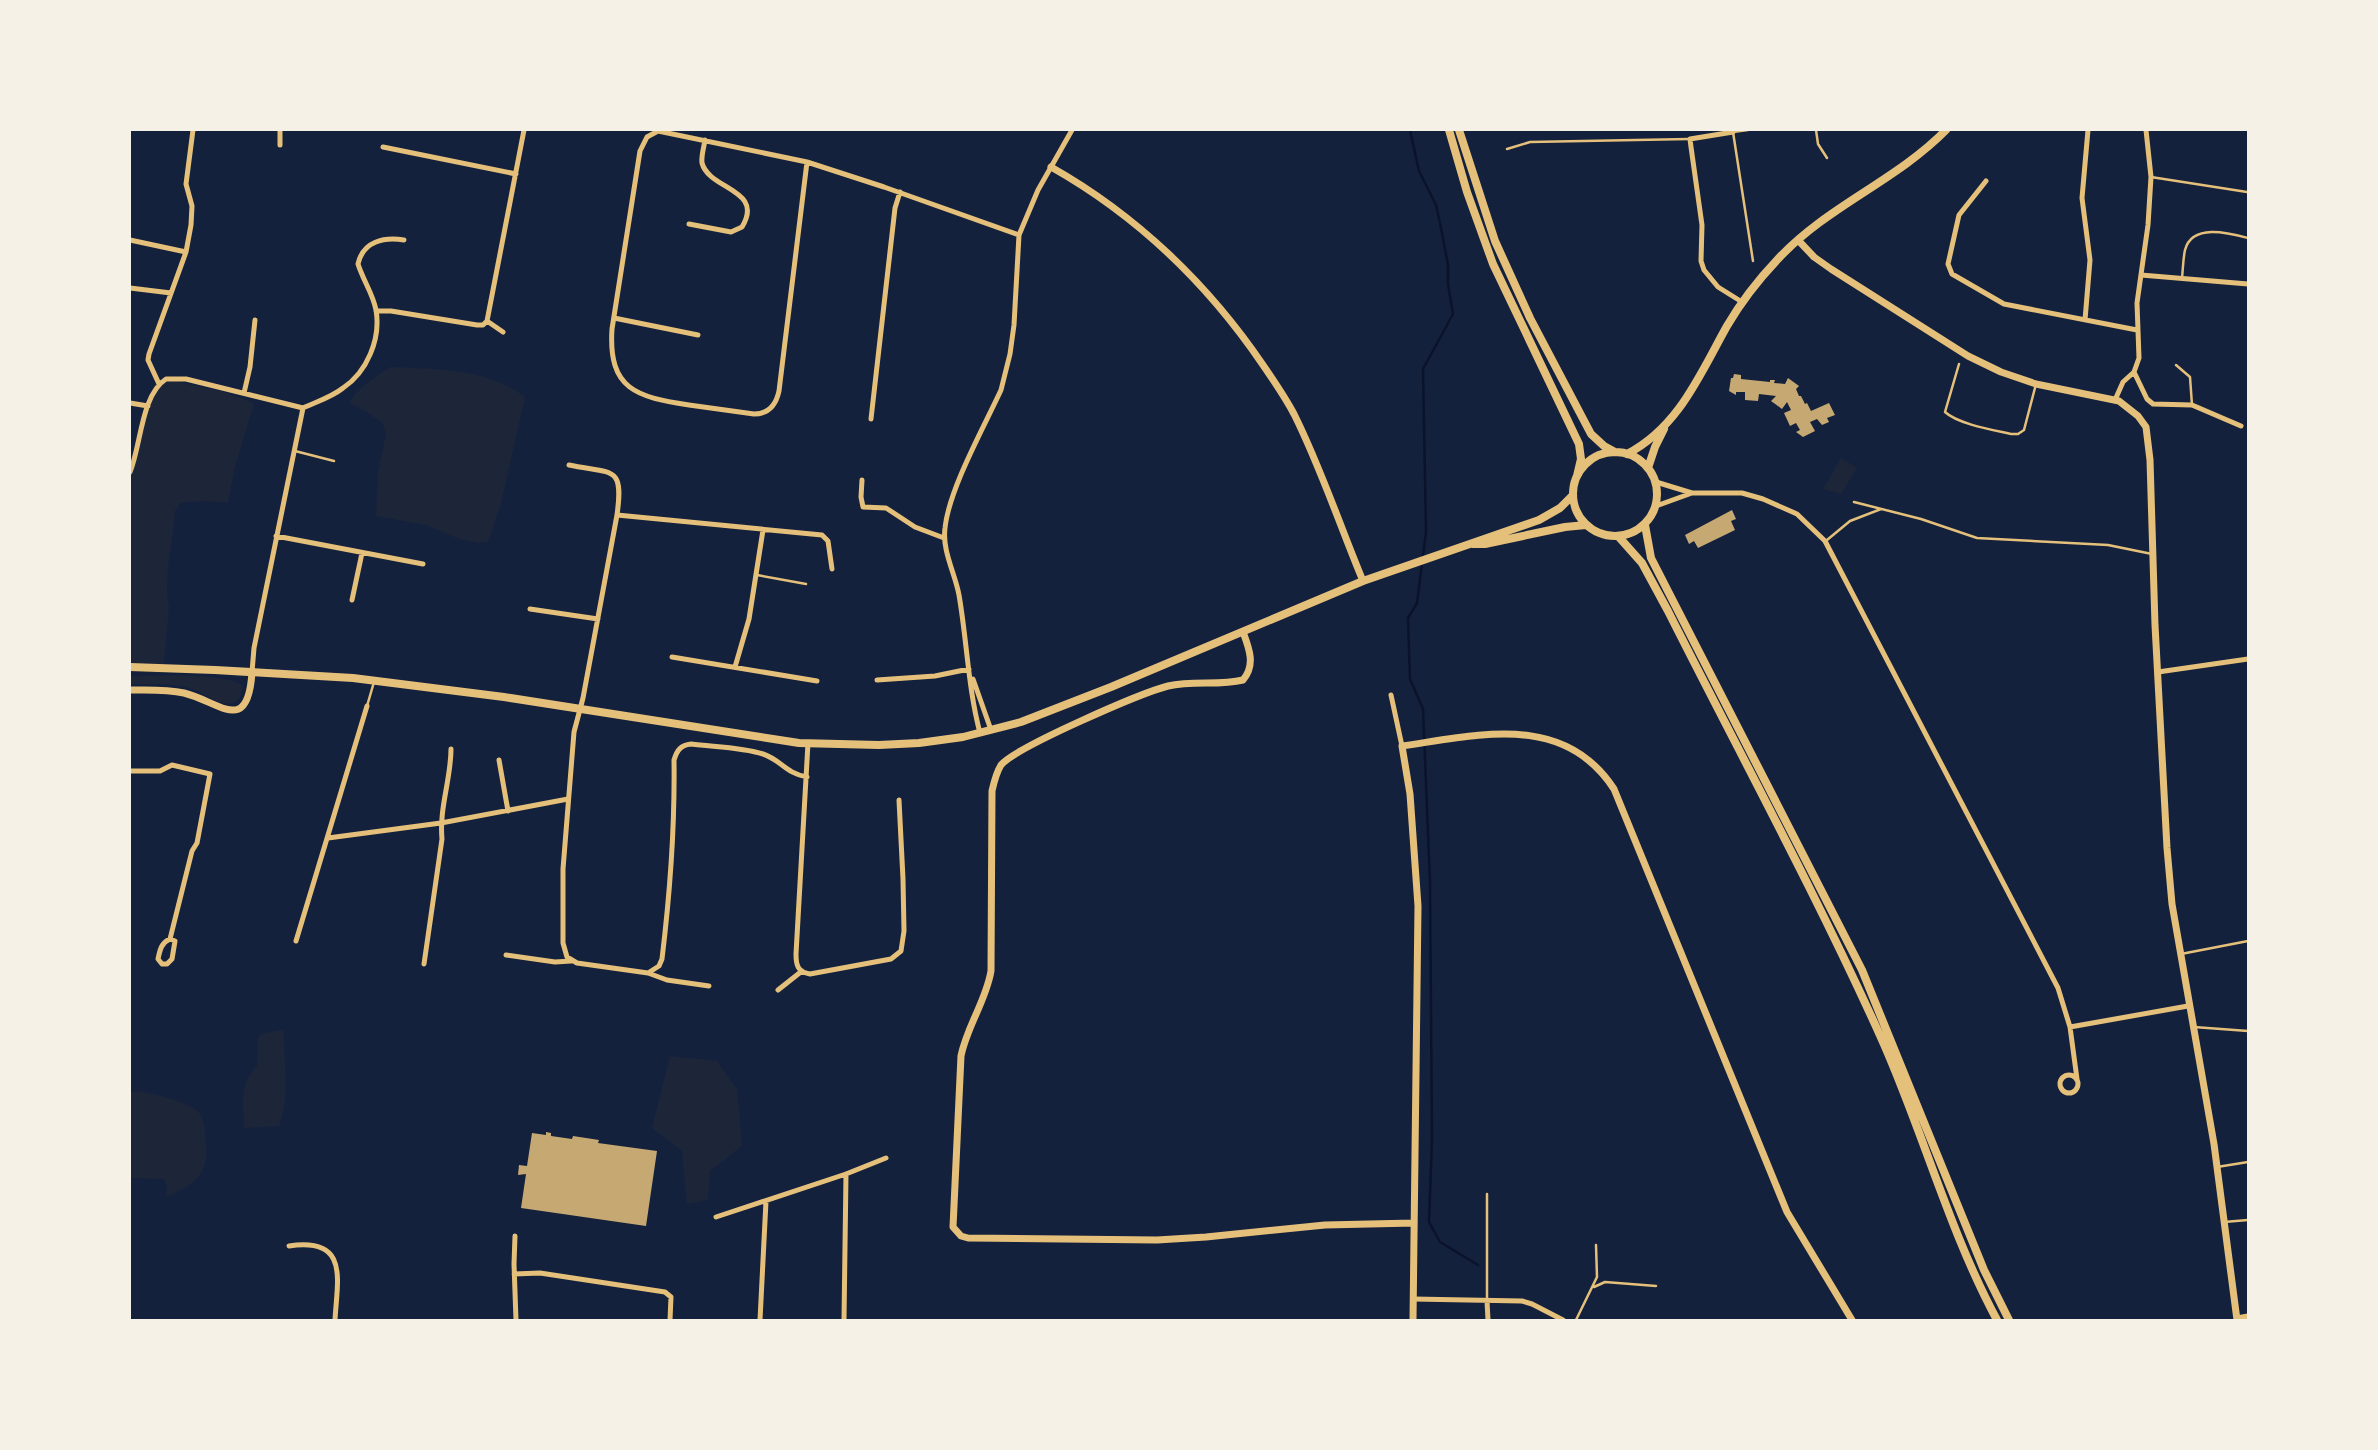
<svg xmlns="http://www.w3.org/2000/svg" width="2378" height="1450" viewBox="0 0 2378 1450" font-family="Montserrat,sans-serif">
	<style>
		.green { fill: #1d2539 }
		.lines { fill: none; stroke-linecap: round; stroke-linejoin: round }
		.stream { stroke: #0b132b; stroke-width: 2.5 }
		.building { fill: #c6a872 }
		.service { stroke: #e5c07b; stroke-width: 2.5 }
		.minor { stroke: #e5c07b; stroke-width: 5 }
		.tertiary { stroke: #e5c07b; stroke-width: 7 }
		.secondary { stroke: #e5c07b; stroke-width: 8 }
	</style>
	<rect width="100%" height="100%" fill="#14213d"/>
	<path class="green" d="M390 367C436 369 487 368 525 397L501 503 488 542 478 543 457 538 426 525 376 516 378 473 386 434 383 424 366 411 349 403C357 388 376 377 390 367Z
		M172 381 222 391 254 403 234 471 228 503 205 501 180 503 175 511C173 538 163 583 169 607L163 673 130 672V456L133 455 148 413 151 391 156 382Z
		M1841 458 1857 468 1841 494 1823 489Z
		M130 676C152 676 229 672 243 686 242 693 240 702 232 703 218 706 203 692 190 688 171 683 150 684 130 684Z
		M283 1030C285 1062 289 1097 279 1126L244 1128C244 1106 239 1082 257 1066L258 1037 264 1033Z
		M670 1056 717 1061 737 1089 742 1146 710 1171 708 1200 687 1204 682 1151 652 1128Z
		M138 1091C156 1095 180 1099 196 1110 204 1115 204 1126 205 1135 210 1173 200 1182 166 1197L167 1188 164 1179 130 1178V1092Z"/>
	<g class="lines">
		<path class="stream" d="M1410 130 1419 171 1436 205 1441 228 1448 265V284L1453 314 1423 369 1426 532 1417 603 1408 618 1410 679 1423 709 1430 883 1432 1139 1429 1222 1440 1242 1478 1265"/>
	</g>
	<path class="building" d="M1734 374 1741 375V379L1770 382V380H1775L1774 383 1785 384 1788 378 1799 386 1796 389 1799 396H1801L1805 404 1807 403 1811 411 1829 403 1835 415 1827 418 1829 422 1822 425 1817 419 1810 422 1815 431 1803 437 1796 432 1800 430 1796 423 1790 426 1784 413 1791 410 1787 402 1782 409 1771 401 1776 396 1759 394 1758 401 1745 400V392H1736V395L1729 391 1731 378H1733Z
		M1732 510 1736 519 1731 521 1735 530 1698 548 1694 541 1689 544 1685 535Z
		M546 1132 551 1133V1136L572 1139 573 1136 599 1140 598 1143 657 1151 646 1226 521 1208 526 1174 518 1175 519 1165 527 1166 532 1133 546 1135Z"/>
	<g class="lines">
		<path class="service" d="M1748 130 1733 132 1753 261
			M1816 130 1818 144 1827 158
			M1507 149 1530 142 1689 139
			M2151 177 2247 192
			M2182 278C2183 269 2183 259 2185 250 2192 223 2229 233 2248 238
			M1959 364 1945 412C1958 424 1993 430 2011 434H2018L2024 430 2036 384
			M2176 365 2190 377 2192 405
			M295 451 334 461
			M1854 502 1921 519 1977 538 2108 545 2152 554
			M1827 540 1850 521 1881 509
			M757 575 806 584
			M367 706 374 682
			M2181 954 2248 941
			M2194 1027 2248 1031
			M2217 1167 2248 1162
			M2224 1222 2248 1220
			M1594 1287 1605 1282 1656 1286
			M1487 1299V1194
			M1576 1320 1597 1277 1596 1245"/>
		<path class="minor" d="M280 130V145
			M1733 132 1690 139 1691 147 1702 225 1701 261 1704 270 1718 287 1742 302
			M383 147 516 174
			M807 162 779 391C776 405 769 414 754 414 732 411 711 408 689 405 637 397 608 390 612 329L640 151 647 137 658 131 807 162 884 187 1019 235
			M1986 181 1959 215 1948 264 1952 274 2004 304 2137 330
			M689 224 731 232 742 227C765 189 709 190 702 163 701 156 704 147 705 140
			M130 240 186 252
			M2141 275 2248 284
			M130 288 171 293
			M376 311H391L477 325H483L487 321 524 130
			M614 318 698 335
			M2085 320 2090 260 2082 198 2088 130
			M487 321 503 332
			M2134 372 2147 399 2153 404 2192 405 2241 426
			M159 384 148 360 149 354 186 252 191 225 192 206 186 184 193 130
			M244 393 250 367 255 320
			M2115 400 2123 382 2134 372 2139 358 2137 303 2148 225 2151 177 2146 130
			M130 403 148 406
			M871 419 895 208 900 192
			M569 465C613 474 624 465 617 515L583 698 574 732 563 869V943L567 957 577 963 648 973 659 966 662 959C670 893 675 827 674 760 677 750 681 745 691 744 714 747 741 747 763 754 781 760 785 773 807 777
			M130 472C141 446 141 395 166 379H186L303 408
			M862 480 861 497 863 507 886 508 915 527 944 538
			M1656 482 1692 493
			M1656 506 1692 493H1742L1763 499 1797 514 1825 541 2058 988 2070 1027 2077 1079
			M617 515 822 535 828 541 832 569
			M276 536 423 564
			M352 600 362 553
			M530 609 598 619
			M672 657 817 681
			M735 667 749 619 763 530
			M252 672 254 648 303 408C316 402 332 397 343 388 367 372 381 339 376 310 373 294 363 280 358 264 363 241 384 237 404 240
			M2158 672 2248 659
			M973 679 991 730
			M877 680 935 676 969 669
			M1391 695 1402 746
			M980 733C968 688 967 641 959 595 955 573 942 551 945 528 949 489 984 427 1001 390L1010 354 1014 325 1019 235 1038 190 1072 130
			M808 743 796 954C796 966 798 972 810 974L891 959 901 951 904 931 903 879 899 800
			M499 760 508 811
			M130 771H160L172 765 210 774 197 843 192 851 170 939C161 943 160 950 158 959L162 964H167L172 959 175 941 170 939
			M328 838 441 823 568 799
			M296 941 367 706
			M506 955 555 962 571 961
			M424 964 442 839C439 808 451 779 451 749
			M648 973 667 980 709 986
			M778 990 802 971
			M2070 1027 2188 1006
			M2060 1084a9 9 0 1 1 18 0a9 9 0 1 1-18 0Z
			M716 1217 846 1174 886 1158
			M515 1236 514 1264 516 1320
			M289 1246C350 1237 337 1280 335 1320
			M514 1274 540 1273 665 1292 671 1297 670 1320
			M1413 1299 1522 1301 1532 1304 1563 1320
			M1487 1301 1488 1320
			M760 1320 766 1201
			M844 1320 846 1174"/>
		<path class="tertiary" d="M1051 167C1136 215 1208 284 1263 365 1274 381 1285 397 1294 414 1321 468 1340 526 1363 581
			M1798 240 1814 257 1831 269 1968 356 2001 372 2036 384 2119 401 2138 416 2146 427 2150 460 2155 625 2167 848 2172 904 2214 1144 2237 1320
			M1243 632C1249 648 1256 665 1243 680 1219 686 1193 680 1168 686 1141 693 1016 747 1001 765 996 773 994 782 992 791L991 971C986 1001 967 1026 961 1056L953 1227 961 1236 968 1238 1157 1240 1206 1237 1325 1225 1414 1223
			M130 690C148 690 166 689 184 693 220 702 248 736 252 672
			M2237 1319 2248 1317
			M1413 1320 1418 906 1410 794 1402 746C1479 735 1564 712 1614 789L1787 1212 1852 1320"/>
		<path class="secondary" d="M1449 130 1467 192 1493 264 1579 444 1581 459 1577 476
			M1459 130 1495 241 1530 318 1591 434 1604 446 1615 452
			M1573 494a42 42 0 1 1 84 0a42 42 0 1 1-84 0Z
			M1627 454C1679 427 1700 374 1727 326 1741 302 1759 279 1778 259 1827 206 1896 181 1946 130
			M1648 468 1655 447 1664 429
			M1645 525 1651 558 1862 970 1984 1270 2009 1320
			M1618 536 1642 563 1668 611C1740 754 1817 895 1883 1042 1923 1132 1950 1233 1997 1320
			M1473 544H1485L1565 527 1586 525
			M130 667 215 670 353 678 504 697 799 743 879 745 919 743 963 737 1021 722 1111 687 1363 581 1539 520 1560 508 1573 495"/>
	</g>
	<rect width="2378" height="1450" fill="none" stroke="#f6f1e7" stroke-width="262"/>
</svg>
